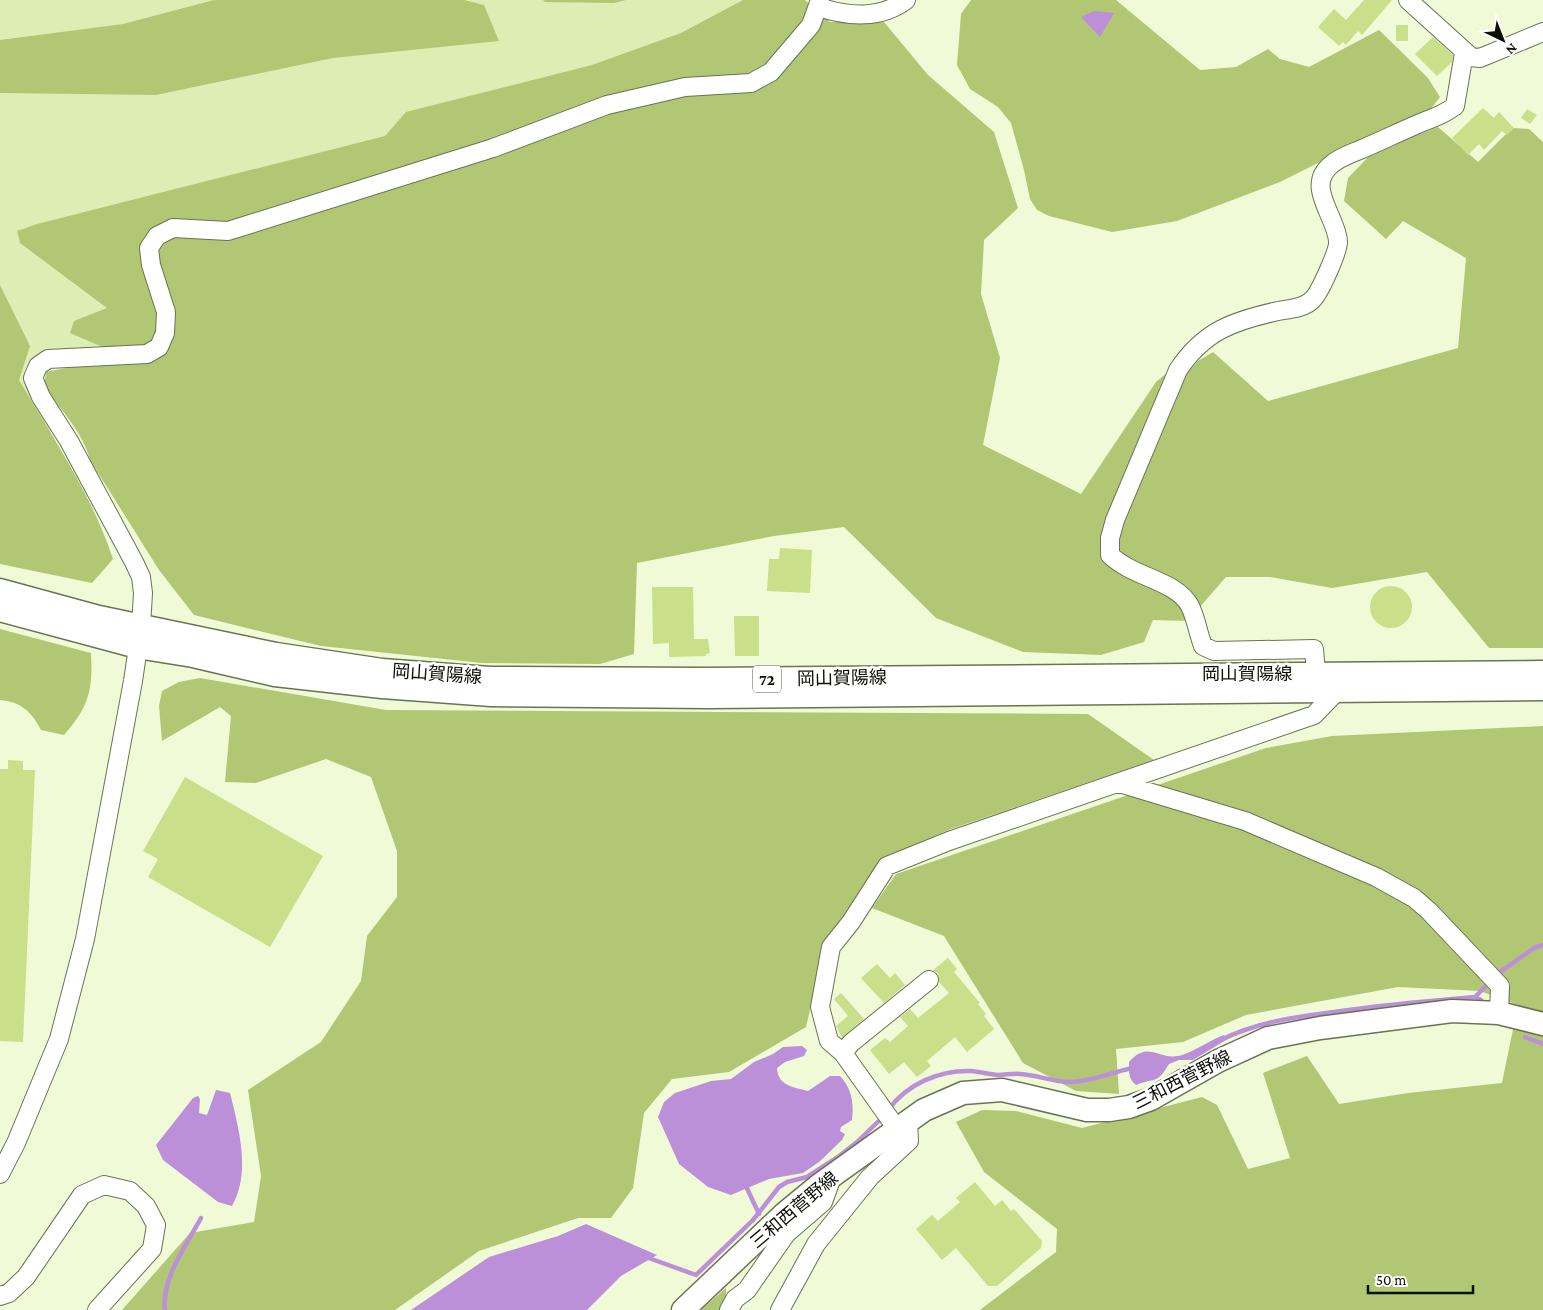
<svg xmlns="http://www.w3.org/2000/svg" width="1543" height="1310" viewBox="0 0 1543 1310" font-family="'Crimson Pro','Noto Sans JP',serif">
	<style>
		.green { fill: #ddeeb4 }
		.forest { fill: #b1c773 }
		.water { fill: #bb90d9 }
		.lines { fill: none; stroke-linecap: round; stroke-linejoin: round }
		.stream { stroke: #bb90d9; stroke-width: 4.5 }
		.building { fill: #c9df8a }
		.minor-casing { stroke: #6a7354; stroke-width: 20 }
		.major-casing { stroke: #6a7354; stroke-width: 25 }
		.minor { stroke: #fff; stroke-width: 18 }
		.major { stroke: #fff; stroke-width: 22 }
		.labels { text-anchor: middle; stroke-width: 5; stroke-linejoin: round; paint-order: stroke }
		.shield { fill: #fff; stroke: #54574f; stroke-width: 1 }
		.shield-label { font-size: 16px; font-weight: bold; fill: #0b0f04 }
		.street-label { font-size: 18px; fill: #0b0f04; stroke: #fff }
	</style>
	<rect width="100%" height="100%" fill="#f0fad7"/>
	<path class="green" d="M0 0H762L130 348 35 357 26 367 24 376 54 430 0 443Z"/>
	<path class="forest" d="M214 0H464L484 5 499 41 333 58 156 95 0 93V40L123 24Z
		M543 0H626L614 3 545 2Z
		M743 0H805L830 22H884L928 75 994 132 1018 208 984 240 981 294 1000 358 983 445 1081 494 1156 382 1174 367 1105 534 1117 569 1125 577 1174 595 1189 621 1153 620 1144 642 1101 655 1023 652 936 618 844 527 774 536 637 563 634 654 600 664 482 663 321 646 194 615 159 570 90 460C83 432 61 410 44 387L46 372C68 367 90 365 112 359V351L70 333 74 321 107 308 20 243 17 231 37 224 385 136 406 112 592 65 681 33Z
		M971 0H1116L1200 70 1236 67 1268 49 1280 59 1309 67 1379 30 1428 78 1440 97 1427 114 1382 131 1280 182 1177 221 1112 232 1049 216 1037 210 1030 199 1024 170 1011 123 998 107 970 89 957 65 961 14Z
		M1438 127 1478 162 1512 128 1529 129 1543 142V648H1489L1427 572 1332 588 1270 577H1226L1199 608 1119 553 1115 536 1179 383 1198 361 1213 352 1268 401 1458 348 1466 258 1403 221 1386 239 1344 201 1348 178 1373 152Z
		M0 285 30 346 19 380C53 438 92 495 113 559L92 583 0 564Z
		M0 629 91 653C93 690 89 707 64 735L41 730C31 711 21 702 0 700Z
		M200 678 386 710 1088 714 1154 760 951 829 882 859 825 945 806 1027 729 1072 672 1079 644 1113 633 1188 611 1218H578L479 1251 395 1310H122L190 1233 254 1222 261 1176 248 1090 321 1042 361 981 367 936 397 897V851L371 777 326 759 256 783 225 782 231 716 220 707 162 741 159 706 162 691 179 682Z
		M1543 726V1310H980L1056 1252 1057 1229 984 1172 956 1122 982 1110 1016 1111 1082 1128 1202 1097 1217 1105 1248 1169 1290 1158 1263 1073 1307 1056 1339 1104 1408 1093 1502 1083 1518 1005 1480 991 1398 987 1246 1015 1183 1042 1116 1049 1119 1094 1076 1091 1023 1063 944 936 872 908 896 874 1266 748 1332 736Z
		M726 1288V1301L722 1310H701Z"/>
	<path class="water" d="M1094 11 1114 13 1100 37 1081 17Z
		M1224 1035 1226 1040 1193 1060H1179L1169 1064C1157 1085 1155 1077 1136 1085 1128 1079 1129 1071 1129 1062 1149 1039 1159 1062 1182 1055 1197 1050 1210 1040 1224 1035Z
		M802 1046 807 1050 804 1056 785 1062 777 1068C778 1086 793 1087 808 1091L830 1076H840C852 1089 854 1103 852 1120L841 1127 840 1131 845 1134 842 1140 819 1162 803 1173 769 1179 731 1195 708 1187 679 1164 658 1117 664 1102 675 1093 711 1081 731 1079 754 1062 773 1054 783 1047Z
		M216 1090 230 1093C239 1129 251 1173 232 1206L218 1202 163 1160 156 1145 193 1098 198 1096 200 1099 199 1113 207 1115Z
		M586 1224 657 1255 621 1276 587 1310H411L489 1257 558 1236Z"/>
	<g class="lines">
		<path class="stream" d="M1500 972 1534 948 1543 945
			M1475 997 1489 983
			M1525 1037 1543 1044
			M1221 1040C1257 1022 1295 1017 1334 1012 1381 1005 1428 1001 1475 997L1481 1000
			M888 1110C907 1084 939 1070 971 1071 980 1072 989 1074 998 1075 1006 1075 1013 1073 1021 1074 1037 1075 1053 1082 1070 1082 1092 1082 1111 1072 1133 1068
			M745 1184 759 1214
			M646 1257 696 1275 753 1220 779 1187 787 1182 807 1177 838 1157 857 1142 884 1116
			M165 1310C161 1279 187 1244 201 1218"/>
	</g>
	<path class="building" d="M1364 0H1392L1362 35 1358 31 1346 45 1343 42 1339 46 1318 27 1334 9 1346 20Z
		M1396 25H1408V41H1396Z
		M1433 37 1453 55 1452 62 1437 76 1415 54Z
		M1483 108 1494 118 1499 112 1514 128 1507 135 1502 131 1484 150 1479 144 1468 155 1452 138Z
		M1527 109 1537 115 1530 124 1521 118Z
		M780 548 812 550 810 593 767 591 769 559H779Z
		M1370 607a21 21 0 1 1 42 0a21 21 0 1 1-42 0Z
		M652 587H693L694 639H708L710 653 706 654V656L669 657V643L653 644Z
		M734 616H759V656H735Z
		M8 760 23 761V770H35L23 1042 0 1041V769H8Z
		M185 777 323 856 270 947 148 877 158 859 143 851Z
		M948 958 957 969 954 972 980 1003 978 1004 986 1014 984 1016 994 1029 967 1052 955 1037 927 1061 931 1066 917 1077 904 1062 889 1074 870 1050 885 1038 890 1042 908 1026 900 1017 910 1009 918 1018 949 993 939 982 938 974 933 970Z
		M877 964 890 978 895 973 905 985 884 1003 861 978Z
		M841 993 864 1019 842 1038 836 1026 848 1016 834 999Z
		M975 1182 995 1206 1002 1200 1011 1211 1014 1209 1042 1241 1041 1248 997 1286H988L956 1248 942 1260 916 1229 932 1215 938 1221 960 1202 956 1198Z"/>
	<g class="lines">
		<defs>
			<path id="minor" d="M1408 0 1471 57 1480 58 1543 32
				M819 7C848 17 881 19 906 0
				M1316 673 1314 649 1214 651 1203 646C1198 633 1196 618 1190 606 1176 580 1134 578 1110 555V538L1115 520 1178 370C1204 331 1233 321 1278 311 1290 309 1305 308 1313 299 1320 292 1339 250 1338 241 1336 215 1304 186 1332 164 1340 157 1353 153 1362 149 1381 141 1399 132 1418 124 1434 117 1440 117 1455 106L1464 53
				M1119 783 1245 821 1376 877 1414 898 1429 911 1500 986 1499 1013
				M843 1053 851 1043 929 980
				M897 1129 843 1053 829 1041 820 1007 831 947 851 922 887 866 949 841 1314 715 1338 690
				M0 1174 16 1143 59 1039 85 939 133 681 141 627 143 593 141 577 134 562 69 441 41 397 33 378 38 366 48 359 147 354 159 347 165 333 166 312 151 265 149 248 157 236 173 228 228 231 493 148 607 105 685 87 751 83 771 72 811 25 820 0
				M0 1296 9 1293 26 1277 82 1195 104 1185 130 1191 146 1206 156 1225 152 1249 97 1310
				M729 1310 735 1299 747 1290 786 1234 823 1202 832 1177
				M780 1310 816 1244 870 1177 909 1141 908 1122"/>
			<path id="major" d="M0 590 99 617 276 654 382 670 490 678 707 679 1543 672
				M0 610 137 647 193 656 275 675 382 687 491 695 710 697 1543 689
				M683 1310 784 1214 818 1186 924 1110 963 1093 1002 1090 1087 1110H1109L1129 1107 1151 1099 1218 1061 1268 1038 1320 1028 1452 1011 1499 1013 1543 1024"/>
		</defs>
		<use href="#minor" class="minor-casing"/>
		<use href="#major" class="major-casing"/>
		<use href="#minor" class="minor"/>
		<use href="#major" class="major"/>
	</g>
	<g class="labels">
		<rect class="shield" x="753" y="665.5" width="28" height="27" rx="4"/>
		<g class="shield-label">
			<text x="767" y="685">72</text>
		</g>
		<g class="street-label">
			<text transform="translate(437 674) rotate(4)" y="6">岡山賀陽線</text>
			<text x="1247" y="680">岡山賀陽線</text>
			<text transform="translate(842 678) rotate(-1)" y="6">岡山賀陽線</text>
			<text transform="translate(1182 1080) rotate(-27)" y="6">三和西菅野線</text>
			<text transform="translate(794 1210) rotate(-40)" y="6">三和西菅野線</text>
		</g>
	</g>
	<g transform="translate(1503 40) rotate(137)" stroke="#ffffff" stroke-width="4" paint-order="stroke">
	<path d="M0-4L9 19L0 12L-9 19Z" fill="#0b0f04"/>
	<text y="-8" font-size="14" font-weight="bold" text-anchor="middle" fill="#0b0f04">N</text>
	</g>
	<path d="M1368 1285v8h105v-8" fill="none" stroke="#0b0f04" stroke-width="2.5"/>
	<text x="1376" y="1285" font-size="15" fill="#0b0f04" stroke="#ffffff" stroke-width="4" paint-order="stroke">50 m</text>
</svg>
